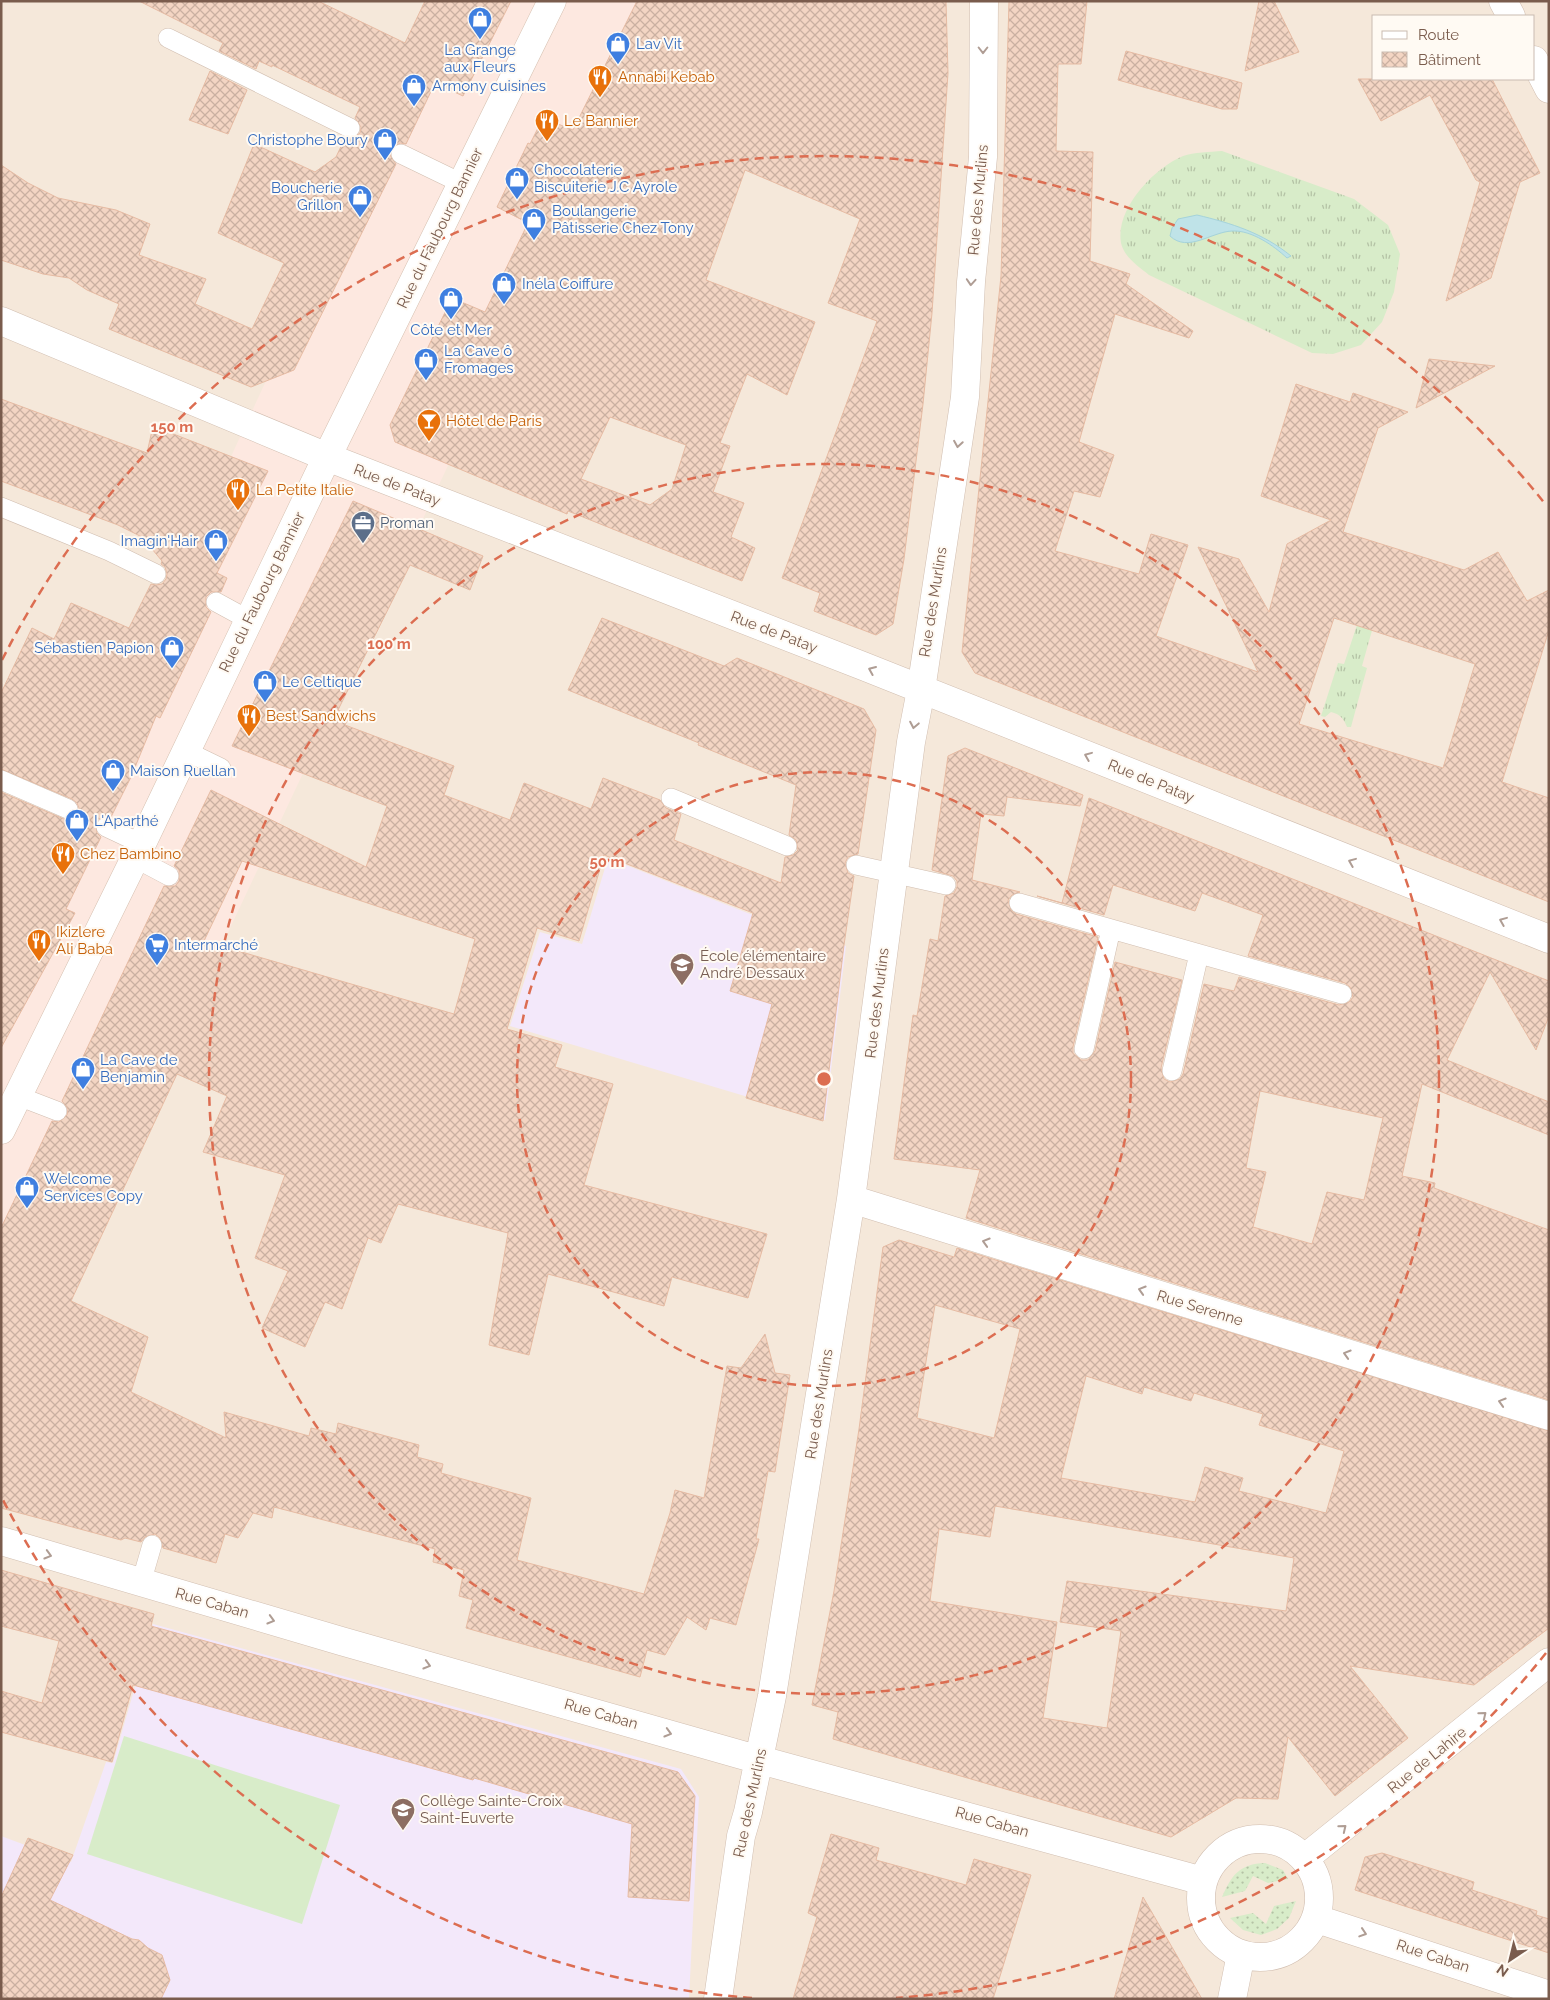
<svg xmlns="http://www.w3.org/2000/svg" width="1550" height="2000" viewBox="0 0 1550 2000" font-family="Raleway,sans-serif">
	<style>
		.residential { fill: #f5e8da; fill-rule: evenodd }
		.commercial { fill: #fde8e0 }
		.education { fill: #f3e8fa }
		.grass { fill: url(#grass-tufts) }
		.garden { fill: url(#garden-dots) }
		.pitch { fill: #d8ecc9 }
		.water { fill: #bfe3e8; stroke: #a5d3da }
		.building { fill: url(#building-cross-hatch); stroke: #e6bba3; fill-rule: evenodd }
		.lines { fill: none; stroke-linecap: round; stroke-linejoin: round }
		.lane-casing { stroke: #d1beb0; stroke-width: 20 }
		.street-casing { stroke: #d1beb0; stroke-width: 29 }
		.secondary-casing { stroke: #d6c0b0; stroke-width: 29 }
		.lane { stroke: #fff; stroke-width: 19 }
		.street { stroke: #fff; stroke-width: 28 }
		.secondary { stroke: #fff; stroke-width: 28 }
		.oneway { stroke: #af9d94 }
		.ring { fill: none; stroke: #dc6d51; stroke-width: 2.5; stroke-dasharray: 9 6 }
		.labels { text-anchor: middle; stroke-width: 4; stroke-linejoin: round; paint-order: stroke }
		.shop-label { font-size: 15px; fill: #366cbe; stroke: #fffaf3; text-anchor: start }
		.food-label { font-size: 15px; fill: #c56008; stroke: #fffaf3; text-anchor: start }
		.street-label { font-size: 15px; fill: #7a5c4d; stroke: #fffaf3 }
		.service-label { font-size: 15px; fill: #4e5e75; stroke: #fffaf3; text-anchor: start }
		.education-label { font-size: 15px; fill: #785e54; stroke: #fffaf3; text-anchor: start }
		.centre { fill: #dc6d51; stroke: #fffaf3; stroke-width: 2.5 }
		.ring-label { font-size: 15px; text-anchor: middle; font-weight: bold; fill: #dc6d51; stroke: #fffaf3; stroke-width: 4; stroke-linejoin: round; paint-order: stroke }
	</style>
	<defs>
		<pattern id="grass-tufts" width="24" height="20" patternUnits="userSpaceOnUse" patternTransform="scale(1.25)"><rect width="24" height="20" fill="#d8ecc9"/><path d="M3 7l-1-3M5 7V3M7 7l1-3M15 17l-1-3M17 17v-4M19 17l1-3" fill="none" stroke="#b4c2a5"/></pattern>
		<pattern id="garden-dots" width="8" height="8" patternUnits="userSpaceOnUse" patternTransform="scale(1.25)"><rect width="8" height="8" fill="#d8ecc9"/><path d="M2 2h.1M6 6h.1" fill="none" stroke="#b4c2a5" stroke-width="1.8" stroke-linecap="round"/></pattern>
		<pattern id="building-cross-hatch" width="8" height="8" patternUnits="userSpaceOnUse" patternTransform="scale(1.25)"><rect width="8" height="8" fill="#f3d5c3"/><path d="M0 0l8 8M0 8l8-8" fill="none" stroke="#cab0a1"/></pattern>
	</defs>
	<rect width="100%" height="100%" fill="#fdf6ec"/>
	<path class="residential" d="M1 1H1549V1999H1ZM1374 16H1534V79H1374Z"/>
	<path class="commercial" d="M442 1H667L1 1414V953Z"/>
	<path class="education" d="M608 858 801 934 846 946 825 1120 510 1026 540 932 582 944Z
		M153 1624 681 1769 699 1797 689 1999H1V1836L71 1862 106 1762 113 1763Z"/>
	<path class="grass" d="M1222 151 1354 199 1388 225 1400 254 1394 292 1382 322 1361 345 1333 354 1312 353 1149 275C1138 266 1124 257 1121 243 1115 209 1154 168 1183 156 1194 152 1210 152 1222 151Z
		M1358 622 1373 627 1362 666 1367 668 1351 727H1347C1344 719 1340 714 1331 712L1325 717 1321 716 1338 663 1344 664Z"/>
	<path class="garden" d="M1265 1863 1283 1870 1288 1879 1268 1883 1253 1876 1245 1891 1222 1897C1232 1875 1239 1864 1265 1863Z
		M1296 1901 1289 1918 1277 1929 1261 1935 1243 1930 1230 1918 1253 1913 1266 1924 1274 1906Z"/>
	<path class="pitch" d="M124 1736 340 1805 302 1924 87 1854Z"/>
	<path class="water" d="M1197 215C1231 223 1263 233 1291 256L1287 258C1274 246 1252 230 1232 231 1211 232 1188 253 1170 236L1172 228 1178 219Z"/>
	<path class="building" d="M139 1H318L405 43 425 1H511L463 96 435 83 406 144 400 143 391 149 390 155 396 164 294 370 251 387 109 329 119 304 87 290 69 278 43 274 1 260V165L28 183 58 198 116 210 150 224 139 255 206 279 195 304 252 329 284 263 218 233 254 144 315 172 336 157 345 138 351 139 360 133 361 127 355 118 360 107 272 65V67L259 61 256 69 219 51 223 43Z
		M637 1H946L948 73 932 313 923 404 904 559 893 624 876 635 814 611 820 593 782 578 877 321 828 303 860 219 745 170 706 280 815 322 787 395 747 374 720 443 730 446 713 492 744 503 731 537 755 548 742 581 568 511 567 514 395 442 390 425 452 298 485 312 528 223 497 207 528 143 530 144 543 118 573 130ZM610 417 686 445 672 489 650 505 581 479Z
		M1009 1H1087L1081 64H1058L1056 151 1093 152 1090 261 1130 274 1126 284 1193 331 1189 338 1115 314 1079 442 1114 455 1100 497 1074 491 1055 551 1139 574 1151 534 1188 545 1156 636 1258 672 1198 547 1239 559 1269 612 1287 544 1331 520 1261 496 1296 384 1350 402 1353 393 1408 412 1378 428 1343 532 1464 570 1498 552 1527 601 1549 590V630L1502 782 1549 798V902L975 673 962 652 1001 276ZM1334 618 1475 664 1443 768 1299 724Z
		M1259 1H1274L1299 52 1245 71Z
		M1126 51 1242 83 1237 109H1222L1118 80Z
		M210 71 247 90 228 134 189 120Z
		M1358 79H1492L1540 173 1520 182 1491 278 1446 301 1480 182 1476 180 1430 95 1381 121Z
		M1429 359 1495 366 1416 408Z
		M1 399 147 453 153 426 268 471 217 573 227 578 221 592H211L206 597V607L211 612 160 718 156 716 131 777 111 817 100 818 96 823 97 833 101 837 66 909 75 913 1 1048V792L64 819 74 818 78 814 79 808 77 803 72 799 1 769V693L32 628 54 639 71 603 129 628 151 584 156 585 162 584 166 579 167 574 165 567 161 564 162 561 142 537 118 525 1 481Z
		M353 501 483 556 470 590 410 565 338 710 350 716 345 725 454 766 444 795 510 820 524 783 591 809 603 778 660 800 666 808 681 814 674 840 781 883 785 857 793 855 798 850 796 840 789 835 796 785 698 745 699 743 568 690 602 618 724 666 737 658 864 709 876 730 858 854 848 857 845 863 848 873 854 876 844 945 823 1121 746 1098 772 1004 730 991 753 913 604 855 579 941 537 928 507 1029 562 1045 555 1067 613 1084 584 1185 767 1234 748 1298 672 1277 664 1306 548 1274 529 1355 489 1345 508 1233 398 1204 381 1243 368 1238 342 1309 325 1302 305 1347 262 1328 288 1271 255 1258 285 1175 203 1152 227 1096 177 1074 71 1301 148 1337 131 1392 226 1438 224 1412 309 1436 311 1428 336 1434 338 1423 419 1445 417 1457 443 1464 441 1473 531 1498 517 1560 644 1594 670 1513 675 1490 704 1498 727 1366 741 1368 765 1334 775 1373 790 1375 775 1472 768 1471 756 1539H759L736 1625 710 1618 706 1630 687 1617 665 1655 647 1650 640 1677 466 1628 473 1600 459 1596 464 1570 433 1562 435 1549 274 1507 272 1518 253 1513 238 1538 225 1534 216 1563 163 1548 160 1538 155 1534 145 1537 141 1542 125 1538 121 1540 1 1508V1228L52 1121 59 1122 67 1115 68 1109 62 1101 164 886H175L179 881V870L174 866 211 790 366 867 387 806 232 746ZM242 861 475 939 454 1014 204 941Z
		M965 748 1083 795 1080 806 1007 797 1004 816 981 814 972 880 1020 892 1012 895 1008 900 1011 910 1016 914 1098 937 1073 1047V1053L1081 1060H1088L1095 1051 1115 962 1182 980 1161 1068 1164 1079 1170 1082 1180 1079 1183 1074 1204 984 1234 991 1239 977 1339 1005 1349 1002 1353 997 1350 987 1345 983 1248 956 1263 915 1202 893 1195 911 1113 885 1104 915 1037 896 1062 903 1089 798 1549 981V1016L1536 1050 1490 972 1447 1060 1549 1102V1135L1422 1084 1402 1176 1435 1183 1434 1188 1549 1230V1400L966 1218 980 1170 894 1159 913 1015 917 1016 930 939 938 941 945 896 954 893 957 887V881L953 876 932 870 948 756ZM1260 1091 1383 1118 1364 1200 1327 1192 1312 1244 1253 1227 1266 1172 1246 1168Z
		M899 1240 954 1257 957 1248 1549 1431V1628L1474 1685 1350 1666 1408 1738 1335 1796 1288 1737 1278 1799 1236 1798 1171 1837 833 1739 838 1712 812 1705 834 1591 859 1429 883 1247ZM935 1305 1020 1329 994 1438 917 1418ZM1086 1376 1142 1394 1144 1387 1191 1401 1194 1393 1263 1414 1259 1425 1344 1451 1326 1513 1239 1491 1243 1478 1205 1467 1195 1502 1061 1478ZM995 1506 1294 1558 1286 1611 1067 1581 1060 1622 1121 1631 1107 1728 1043 1718 1057 1622 930 1601 939 1529 990 1537Z
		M1 1570 154 1614 151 1626 678 1772 695 1796 689 1901 628 1897 632 1824 474 1778 473 1780 133 1685 112 1762 1 1732V1691L42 1703 59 1641 1 1626Z
		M831 1834 879 1848 876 1860 966 1885 974 1859 1031 1875 993 1999H793L817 1917 808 1913Z
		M28 1838 73 1855 50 1900 132 1939 139 1940 148 1948 162 1955 170 1980 161 1999H1V1897Z
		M1382 1853 1474 1882 1472 1890 1537 1911 1536 1915 1549 1919V1953L1355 1890 1365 1857Z
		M1143 1897 1202 1999H1114Z"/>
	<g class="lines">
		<defs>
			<path id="lane" d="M168 38 350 128
				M401 154 463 184
				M1 507 109 551 156 574
				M216 602 249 620
				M186 751 221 768
				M1 780 68 809
				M671 798 787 846
				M106 827 142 844
				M135 858 169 876
				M856 865 946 885
				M1019 903 1342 994
				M1084 1049 1111 929
				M1172 1071 1199 954
				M18 1096 57 1111
				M141 1583 152 1545"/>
			<path id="street" d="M1503 1 1511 16
				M1534 60 1549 89
				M1 321 327 457 863 666 1549 939
				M851 1199 1549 1416
				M1 1541 341 1641 742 1755 1203 1881
				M1201 1898a59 59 0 1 1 118 0a59 59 0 1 1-118 0Z
				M1305 1858 1549 1662
				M1317 1919 1549 1995
				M718 1999 741 1836 748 1812 772 1696 851 1199 911 742 921 690 965 397 971 282 983 157 984 1
				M1232 1999 1241 1954"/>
			<path id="secondary" d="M1 1130 135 858 327 457 552 1"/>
		</defs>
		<use href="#lane" class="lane-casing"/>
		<use href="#street" class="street-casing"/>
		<use href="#secondary" class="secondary-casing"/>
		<use href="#lane" class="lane"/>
		<use href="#street" class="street"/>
		<use href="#secondary" class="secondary"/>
	</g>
	<defs><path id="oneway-chevron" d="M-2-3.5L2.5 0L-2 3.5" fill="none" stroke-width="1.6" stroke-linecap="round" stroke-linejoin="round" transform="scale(1.25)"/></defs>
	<g class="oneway">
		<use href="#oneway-chevron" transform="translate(983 50) rotate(90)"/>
		<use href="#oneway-chevron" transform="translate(971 282) rotate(94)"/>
		<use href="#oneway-chevron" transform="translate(958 444) rotate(99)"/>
		<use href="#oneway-chevron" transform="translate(872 670) rotate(-157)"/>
		<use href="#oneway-chevron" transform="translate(914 725) rotate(101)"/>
		<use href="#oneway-chevron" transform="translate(1088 756) rotate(-158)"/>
		<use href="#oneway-chevron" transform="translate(1352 862) rotate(-158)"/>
		<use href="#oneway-chevron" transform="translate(1503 921) rotate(-158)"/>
		<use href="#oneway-chevron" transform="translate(986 1242) rotate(-163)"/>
		<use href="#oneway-chevron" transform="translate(1142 1290) rotate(-163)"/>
		<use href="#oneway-chevron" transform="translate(1347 1354) rotate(-163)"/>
		<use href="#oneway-chevron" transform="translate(1502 1402) rotate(-163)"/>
		<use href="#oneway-chevron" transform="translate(48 1555) rotate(16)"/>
		<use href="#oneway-chevron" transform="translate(271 1620) rotate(16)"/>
		<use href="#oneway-chevron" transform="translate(427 1665) rotate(16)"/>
		<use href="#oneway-chevron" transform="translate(1483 1715) rotate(-39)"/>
		<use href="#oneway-chevron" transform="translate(668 1733) rotate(16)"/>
		<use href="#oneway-chevron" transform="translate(1343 1828) rotate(-39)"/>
		<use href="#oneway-chevron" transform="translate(1363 1933) rotate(18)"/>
	</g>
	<g class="ring">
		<circle cx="824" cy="1079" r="307"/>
		<circle cx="824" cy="1079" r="615"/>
		<path d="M1546 1653A922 922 0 0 1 896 1998M752 1998A922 922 0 0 1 2 1498M2 660A922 922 0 0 1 1546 505"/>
	</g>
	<defs>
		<symbol id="shop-pin" viewBox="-11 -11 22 30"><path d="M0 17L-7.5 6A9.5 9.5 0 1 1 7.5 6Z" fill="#3f7fe0" stroke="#fffaf3"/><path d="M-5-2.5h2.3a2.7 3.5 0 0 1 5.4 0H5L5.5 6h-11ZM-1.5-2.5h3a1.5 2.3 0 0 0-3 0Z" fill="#fff"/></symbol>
		<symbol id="restaurant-pin" viewBox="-11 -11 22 30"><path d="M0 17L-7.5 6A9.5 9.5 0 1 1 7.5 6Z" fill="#e8710a" stroke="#fffaf3"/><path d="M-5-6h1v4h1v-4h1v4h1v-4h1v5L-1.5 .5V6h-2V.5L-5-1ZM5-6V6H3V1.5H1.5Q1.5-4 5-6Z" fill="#fff"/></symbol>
		<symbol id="bar-pin" viewBox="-11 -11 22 30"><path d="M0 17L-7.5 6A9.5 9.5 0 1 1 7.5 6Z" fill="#e8710a" stroke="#fffaf3"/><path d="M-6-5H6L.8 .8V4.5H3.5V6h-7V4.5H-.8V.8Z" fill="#fff"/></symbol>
		<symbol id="office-pin" viewBox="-11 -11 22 30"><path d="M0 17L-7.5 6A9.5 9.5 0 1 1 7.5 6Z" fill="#5c6f8a" stroke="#fffaf3"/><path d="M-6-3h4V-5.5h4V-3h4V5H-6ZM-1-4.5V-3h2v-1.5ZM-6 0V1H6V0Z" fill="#fff"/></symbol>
		<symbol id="supermarket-pin" viewBox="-11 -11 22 30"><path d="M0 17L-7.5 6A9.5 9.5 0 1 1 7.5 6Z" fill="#3f7fe0" stroke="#fffaf3"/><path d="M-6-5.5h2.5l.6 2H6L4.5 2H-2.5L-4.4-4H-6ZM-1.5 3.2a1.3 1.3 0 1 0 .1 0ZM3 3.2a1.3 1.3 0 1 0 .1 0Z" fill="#fff"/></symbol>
		<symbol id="school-pin" viewBox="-11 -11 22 30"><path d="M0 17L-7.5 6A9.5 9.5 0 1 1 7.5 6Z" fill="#8d6e63" stroke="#fffaf3"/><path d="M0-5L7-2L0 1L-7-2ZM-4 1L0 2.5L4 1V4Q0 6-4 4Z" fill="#fff"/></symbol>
	</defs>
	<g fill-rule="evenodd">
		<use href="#shop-pin" x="466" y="5" width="28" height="38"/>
		<use href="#shop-pin" x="604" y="30" width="28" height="38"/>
		<use href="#restaurant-pin" x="586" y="63" width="28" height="38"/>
		<use href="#shop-pin" x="400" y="72" width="28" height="38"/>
		<use href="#restaurant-pin" x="533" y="107" width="28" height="38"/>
		<use href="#shop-pin" x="371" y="126" width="28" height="38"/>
		<use href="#shop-pin" x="503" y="165" width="28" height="38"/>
		<use href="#shop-pin" x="346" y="183" width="28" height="38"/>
		<use href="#shop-pin" x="520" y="206" width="28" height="38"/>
		<use href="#shop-pin" x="490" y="270" width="28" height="38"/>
		<use href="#shop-pin" x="437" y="285" width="28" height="38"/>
		<use href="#shop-pin" x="412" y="346" width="28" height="38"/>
		<use href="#bar-pin" x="415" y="407" width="28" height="38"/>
		<use href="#restaurant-pin" x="224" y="476" width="28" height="38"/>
		<use href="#office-pin" x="349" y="509" width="28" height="38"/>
		<use href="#shop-pin" x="202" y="527" width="28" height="38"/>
		<use href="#shop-pin" x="158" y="634" width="28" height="38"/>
		<use href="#shop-pin" x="251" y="668" width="28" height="38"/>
		<use href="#restaurant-pin" x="235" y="702" width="28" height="38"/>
		<use href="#shop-pin" x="99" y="757" width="28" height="38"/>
		<use href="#shop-pin" x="63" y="807" width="28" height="38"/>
		<use href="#restaurant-pin" x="49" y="840" width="28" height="38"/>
		<use href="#restaurant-pin" x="25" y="927" width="28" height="38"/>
		<use href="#supermarket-pin" x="143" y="931" width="28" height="38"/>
		<use href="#school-pin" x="668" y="951" width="28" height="38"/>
		<use href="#shop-pin" x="69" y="1055" width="28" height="38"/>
		<use href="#shop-pin" x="13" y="1174" width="28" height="38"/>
		<use href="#school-pin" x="389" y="1796" width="28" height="38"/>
	</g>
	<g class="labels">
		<g class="shop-label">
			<text x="636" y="49">Lav Vit</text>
			<text x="480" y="55" text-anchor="middle">La Grange<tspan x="480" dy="17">aux Fleurs</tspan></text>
			<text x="432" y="91">Armony cuisines</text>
			<text x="368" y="145" text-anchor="end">Christophe Boury</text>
			<text x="534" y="175">Chocolaterie<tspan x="534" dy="17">Biscuiterie J.C Ayrole</tspan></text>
			<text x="342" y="193" text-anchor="end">Boucherie<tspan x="342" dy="17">Grillon</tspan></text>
			<text x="552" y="216">Boulangerie<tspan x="552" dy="17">Pâtisserie Chez Tony</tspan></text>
			<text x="522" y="289">Inéla Coiffure</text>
			<text x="451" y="335" text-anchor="middle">Côte et Mer</text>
			<text x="444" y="356">La Cave ô<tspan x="444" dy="17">Fromages</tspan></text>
			<text x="198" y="546" text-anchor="end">Imagin'Hair</text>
			<text x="154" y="653" text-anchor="end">Sébastien Papion</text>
			<text x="282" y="687">Le Celtique</text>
			<text x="130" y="776">Maison Ruellan</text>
			<text x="94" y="826">L'Aparthé</text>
			<text x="174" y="950">Intermarché</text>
			<text x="100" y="1065">La Cave de<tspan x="100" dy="17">Benjamin</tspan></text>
			<text x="44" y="1184">Welcome<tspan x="44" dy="17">Services Copy</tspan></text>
		</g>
		<g class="food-label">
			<text x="618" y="82">Annabi Kebab</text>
			<text x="564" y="126">Le Bannier</text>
			<text x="446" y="426">Hôtel de Paris</text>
			<text x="256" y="495">La Petite Italie</text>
			<text x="266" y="721">Best Sandwichs</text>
			<text x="80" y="859">Chez Bambino</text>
			<text x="56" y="937">Ikizlere<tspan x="56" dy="17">Ali Baba</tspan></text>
		</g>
		<g class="street-label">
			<text transform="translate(978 200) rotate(-85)" y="5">Rue des Murlins</text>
			<text transform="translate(440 228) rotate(-64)" y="5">Rue du Faubourg Bannier</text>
			<text transform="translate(397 485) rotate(21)" y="5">Rue de Patay</text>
			<text transform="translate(262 592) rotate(-64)" y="5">Rue du Faubourg Bannier</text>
			<text transform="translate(933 602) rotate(-81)" y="5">Rue des Murlins</text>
			<text transform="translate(774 632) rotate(21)" y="5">Rue de Patay</text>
			<text transform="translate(1151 781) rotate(22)" y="5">Rue de Patay</text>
			<text transform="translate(877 1003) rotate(-83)" y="5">Rue des Murlins</text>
			<text transform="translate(1200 1308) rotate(17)" y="5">Rue Serenne</text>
			<text transform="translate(819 1404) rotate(-81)" y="5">Rue des Murlins</text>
			<text transform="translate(212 1603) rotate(16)" y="5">Rue Caban</text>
			<text transform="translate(601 1714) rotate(16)" y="5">Rue Caban</text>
			<text transform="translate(1427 1760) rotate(-39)" y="5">Rue de Lahire</text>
			<text transform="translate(750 1803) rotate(-78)" y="5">Rue des Murlins</text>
			<text transform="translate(992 1822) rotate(16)" y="5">Rue Caban</text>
			<text transform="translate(1433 1956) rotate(18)" y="5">Rue Caban</text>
		</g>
		<g class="service-label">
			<text x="380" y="528">Proman</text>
		</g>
		<g class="education-label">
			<text x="700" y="961">École élémentaire<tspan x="700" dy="17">André Dessaux</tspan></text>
			<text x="420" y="1806">Collège Sainte-Croix<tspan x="420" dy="17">Saint-Euverte</tspan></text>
		</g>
	</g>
	<circle cx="824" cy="1079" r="8" class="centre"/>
	<g class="ring-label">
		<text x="172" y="432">150 m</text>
		<text x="389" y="649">100 m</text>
		<text x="607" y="867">50 m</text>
	</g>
	<rect width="1550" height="2000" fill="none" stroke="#7a5c4d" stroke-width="5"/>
	<rect x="1372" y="15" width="162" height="65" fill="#fffaf3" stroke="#cabbb1"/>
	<rect x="1382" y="31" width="25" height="8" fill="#ffffff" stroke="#cabbb1"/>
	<text x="1418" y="40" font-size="15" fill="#7a5c4d">Route</text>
	<rect x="1382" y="52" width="25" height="15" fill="url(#building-cross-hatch)" stroke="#cabbb1"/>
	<text x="1418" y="65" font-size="15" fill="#7a5c4d">Bâtiment</text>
	<g transform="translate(1510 1960) rotate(215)" stroke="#fffaf3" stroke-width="4" paint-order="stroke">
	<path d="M0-4L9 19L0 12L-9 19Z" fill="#7a5c4d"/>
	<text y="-8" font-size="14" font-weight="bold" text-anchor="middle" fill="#7a5c4d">N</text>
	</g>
</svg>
